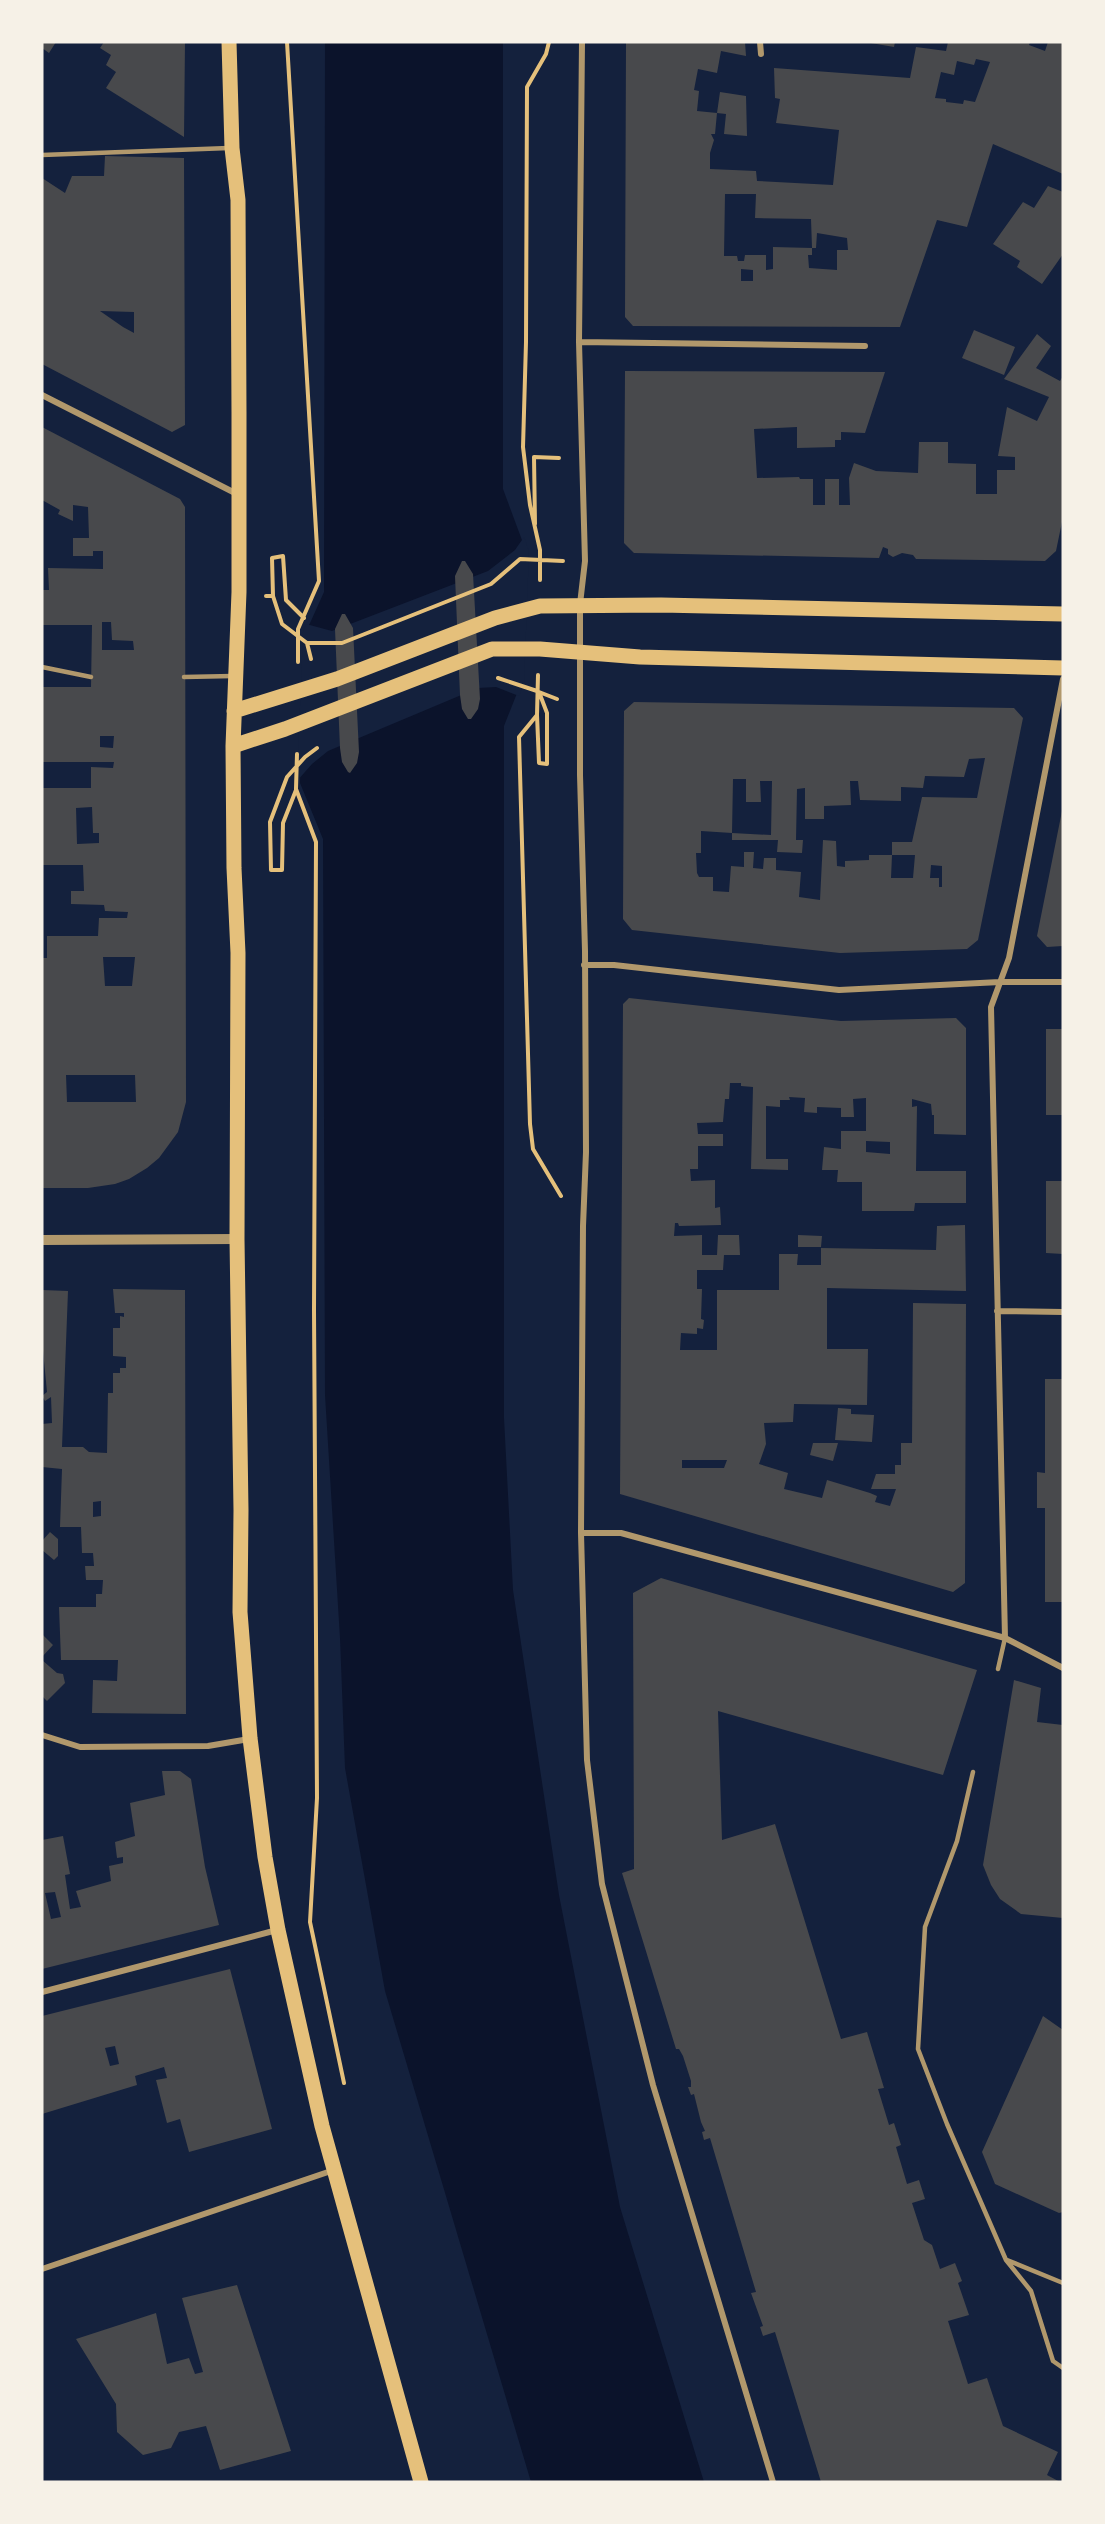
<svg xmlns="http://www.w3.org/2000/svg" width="1105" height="2524" viewBox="0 0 1105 2524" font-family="'IBM Plex Sans',sans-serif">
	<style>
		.water { fill: #0b132b }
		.pier { fill: #14213d }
		.building { fill: #48494c; fill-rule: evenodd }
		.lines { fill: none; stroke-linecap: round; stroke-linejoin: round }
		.path { stroke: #e5c07b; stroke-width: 4 }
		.service { stroke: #b1986c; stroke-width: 4.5 }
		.minor { stroke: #b1986c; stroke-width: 6 }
		.tertiary { stroke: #b1986c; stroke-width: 10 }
		.primary { stroke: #e5c07b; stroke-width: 15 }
	</style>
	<rect width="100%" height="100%" fill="#14213d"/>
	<path class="water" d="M325 42H503V489L526 551 521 683 504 726V1418L513 1590 559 1895 620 2207 704 2482H531L385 1991 345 1768 340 1638 325 1395 323 839 300 783 306 632 324 592Z"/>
	<path class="pier" d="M524 537 529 551 524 683 519 696 496 687 478 688 328 751 312 764 297 781 303 632 306 624 332 631 488 571 515 550Z"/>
	<path class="building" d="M42 42H56L49 53 42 48Z
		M104 42H185L184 137 106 88 116 72 106 65 111 55 100 48Z
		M626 42H745L746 56 721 51 717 73 698 69 694 90 699 91 697 111 717 113 715 134H711L714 140 710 153V169L756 171 757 181 833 185 839 130 776 123 780 99 775 98 774 68 910 78 916 47 946 51 948 42H1030L1029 45 1045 51 1048 42H1063V174L993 144 967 227 937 220 900 327 633 326 625 317ZM976 59 990 62 975 102 964 100 963 104 946 102V99L935 98 941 72 954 75 957 61 974 65ZM725 194H756L755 218 811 219 812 248H816L817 233 847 238 848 250H837V270L809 268 808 255H812V248L773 247V269L766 270V255H745L744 261H738L737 256H724ZM741 269 753 270V281H741Z
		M865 42H895L894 47Z
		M720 92 746 96 747 136 724 134 726 114 717 113Z
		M105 156 184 158 185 425 172 432 42 364V178L65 193 72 176H104ZM100 311 134 312V333L123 327Z
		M1048 186 1063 192V254L1042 284 1017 267 1020 261 993 244 1023 202 1034 208Z
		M974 330 1015 347 1004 375 962 358Z
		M1037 334 1051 346 1036 368 1060 381 1063 376V517L1056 551 1045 561 916 559 913 555 902 553 893 557 888 554V549L883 547 879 558 634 553 624 543 625 371 885 372 865 433 841 432V440H835V447L797 448V427L754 429 757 478 799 477 800 479H813V505H825V479H839V505H850L849 478 854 463 876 471 918 473 919 442H948V463L976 464V494H997V470H1015V457L998 456 1007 407 1037 421 1049 397 1004 379Z
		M42 427 180 499 185 507 186 1102 178 1132 159 1158 147 1168 129 1179 115 1184 88 1188H42V958H47V936H98L99 918H127L128 912 105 911 104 905 71 904V891H84L83 865H42V788H91V767L113 768 114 762H42V687H91L92 625H42V590H49L48 568 103 569V551H93V556H73V538H89L88 507 73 505V521L58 514 60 510 42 500ZM102 622H111L112 640 133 641 134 650H102ZM100 736H114L113 748 100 747ZM92 807 93 833H99V843L77 844 76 808ZM103 957H135L132 986H105ZM66 1075H135L136 1102H67Z
		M462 561H465L473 574 480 699 478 709 471 719H468L462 709 460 695 455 576Z
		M342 614H345L353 628 359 752 357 763 350 773 348 772 342 762 340 748 335 629Z
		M634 702 1014 708 1023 718 978 940 967 949 840 953 632 930 623 919 624 711ZM985 758 977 798 922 797 912 842H892V855H869V860L845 861V867L837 866 836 841 823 840 820 900 799 897 801 872 776 870V858H764L763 869 753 868 754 852H744V867L731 866 729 892 713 891V877H699L697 873 696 853H701V831L732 833V840H778L777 852 802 853 803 840H796L797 789 805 788V819H824V806L851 805 850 781H858L860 800 901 801V787L923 788 925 776 964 777 969 759ZM733 779H746V802H761L760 781H772L771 835 732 833ZM892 855H915L913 878H891ZM931 865 942 866V887H939V878H930Z
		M1062 811 1063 946 1047 947 1037 936Z
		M629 998 841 1021 956 1018 966 1028V1135L934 1134V1115H932L931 1104 912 1099V1107L917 1106 916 1171H966V1203H915L914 1211H862V1182H837L838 1170H822L824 1147 841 1149V1131H866V1098L853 1099 854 1117H841V1108L817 1107V1113L804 1112 805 1098 789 1097 790 1100H780V1107L766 1106V1159H788V1170L751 1169 753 1087 741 1086V1083H730L729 1099H725L723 1122 697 1123 698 1134H723V1146H698V1169H690L691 1181 715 1180V1208L720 1207 721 1225 679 1226 678 1223H675L674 1236 702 1235V1255H717L718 1235H739L740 1255H724L723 1270H697V1289H702L701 1319 704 1320 703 1329 697 1328V1334L681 1333 680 1350H717V1290H779V1254H798L797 1265H821V1248L936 1250 937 1226 965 1225 966 1291 827 1288V1349H868L867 1405 794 1404 793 1422 764 1423 766 1444 759 1464 788 1473 784 1489 822 1498 827 1480 870 1493 877 1496 875 1502 890 1506 896 1489H871L876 1474H895V1465H901V1443H912L913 1303 966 1304 965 1583 953 1592 620 1494 623 1004ZM866 1141 890 1142V1154L866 1152ZM682 1460H727L724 1468H682Z
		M1046 1029H1063V1115H1046Z
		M1046 1181H1063V1254L1046 1253Z
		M798 1235 822 1236 821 1247H798Z
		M113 1289 185 1290 186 1714 92 1713 93 1680 117 1681 118 1660H61L59 1607H96V1594H102L103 1580H86L85 1566H94L93 1553H82L81 1527H60L62 1469 42 1467V1424L52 1423 51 1397 45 1401 42 1396 47 1392 42 1340V1290L68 1291 62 1447H83L89 1452 107 1453 108 1393H113V1373H120V1368H126V1357L113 1356V1328H120V1316L124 1317V1313H115ZM101 1501V1516L93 1517V1502Z
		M1045 1379H1063V1602H1045V1508H1037V1472L1045 1473Z
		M838 1408 851 1409V1414L874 1415 872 1442 835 1440Z
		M813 1443H838L833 1461 810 1455Z
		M50 1532 58 1539V1556L54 1560 42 1550V1541Z
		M661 1578 977 1670 943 1775 718 1711 722 1840 775 1824 841 2039 867 2032 884 2088 878 2089 889 2125 894 2123 901 2145 896 2147 907 2184 919 2180 925 2199 912 2203 924 2240 932 2245 940 2269 955 2263 962 2281 958 2283 969 2315 948 2321 968 2384 987 2378 1003 2426 1058 2452 1047 2475 1060 2482H821L775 2332 763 2336 760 2327 763 2326 751 2293 756 2292 710 2138 704 2140 702 2132 705 2131 701 2122 694 2094 691 2095 688 2087H691V2081L683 2056 679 2049H676L622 1873 634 1869 633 1593Z
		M42 1634 53 1645 42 1657Z
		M42 1660 57 1673 63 1674 65 1683 47 1701 42 1696Z
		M1014 1680 1041 1688 1037 1722 1063 1725V1918L1021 1914 1000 1899 991 1885 983 1865Z
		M162 1771H180L191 1779 205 1867 219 1925 42 1969V1840L63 1836 70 1874 65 1875 70 1909 81 1907 76 1891 111 1881 109 1866 123 1863V1857L117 1858 115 1842 135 1836 130 1803 165 1795ZM55 1892 61 1917 51 1919 45 1893Z
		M230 1969 272 2129 189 2152 180 2119 167 2123 156 2080 167 2078 164 2067 135 2076 137 2085 42 2114V2016ZM115 2046 119 2064 110 2066 105 2048Z
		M1043 2016 1063 2030V2212L1059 2213 995 2184 982 2152Z
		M237 2285 291 2451 220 2470 206 2426 179 2432 171 2448 143 2455 117 2432 116 2404 76 2339 156 2313 167 2364 189 2358 195 2374 203 2372 182 2298Z"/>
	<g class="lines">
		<path class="path" d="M287 42 319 581 298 629V662
			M535 524 534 457 559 458
			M540 580V550L530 505 523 447 526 342 527 87 546 54 549 42
			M266 596H273L282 624 307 643H342L491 584 520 559 563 561
			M273 596 272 558 283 556 286 600 304 618
			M307 643 311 659
			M538 675 537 715 519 737 530 1124 533 1149 561 1196
			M498 678 537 691
			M537 715 539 763 547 764V713L539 692 557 699
			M297 754 296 789 316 842 314 1310 317 1798 310 1922 344 2083
			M296 790 283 823 282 870H271L270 822 287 777 305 757 317 748"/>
		<path class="service" d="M42 155 229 148
			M42 667 91 677
			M184 677 233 676
			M998 1669 1005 1638
			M973 1772 957 1841 925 1927 918 2049 947 2124 1006 2260 1031 2291 1053 2361 1063 2368
			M1007 2260 1063 2283"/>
		<path class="minor" d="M582 42 579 342 585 561 580 604V775L585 951 586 1152 583 1226 581 1533 587 1760 602 1884 653 2085 773 2482
			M760 42 761 54
			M579 342 865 346
			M42 395 239 495
			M584 965H614L839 990 1000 982H1063
			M997 1311 1063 1312
			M581 1533H621L1005 1638 1063 1668
			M1005 1638 991 1007 1009 958 1063 679
			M42 1735 80 1747 208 1746 249 1739
			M42 1992 277 1930
			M42 2269 334 2170"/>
		<path class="tertiary" d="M42 1240 237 1239"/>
		<path class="primary" d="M229 42 232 148 238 200 239 412V592L233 746 234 868 238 953 237 1239 241 1510 240 1612 250 1738 265 1857 278 1930 322 2126 421 2482
			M234 711 337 679 495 618 540 606 661 605 1063 614
			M233 746 285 729 492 649H540L640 657 1063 668"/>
	</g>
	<rect width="1105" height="2524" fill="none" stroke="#f6f1e7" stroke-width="87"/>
</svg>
